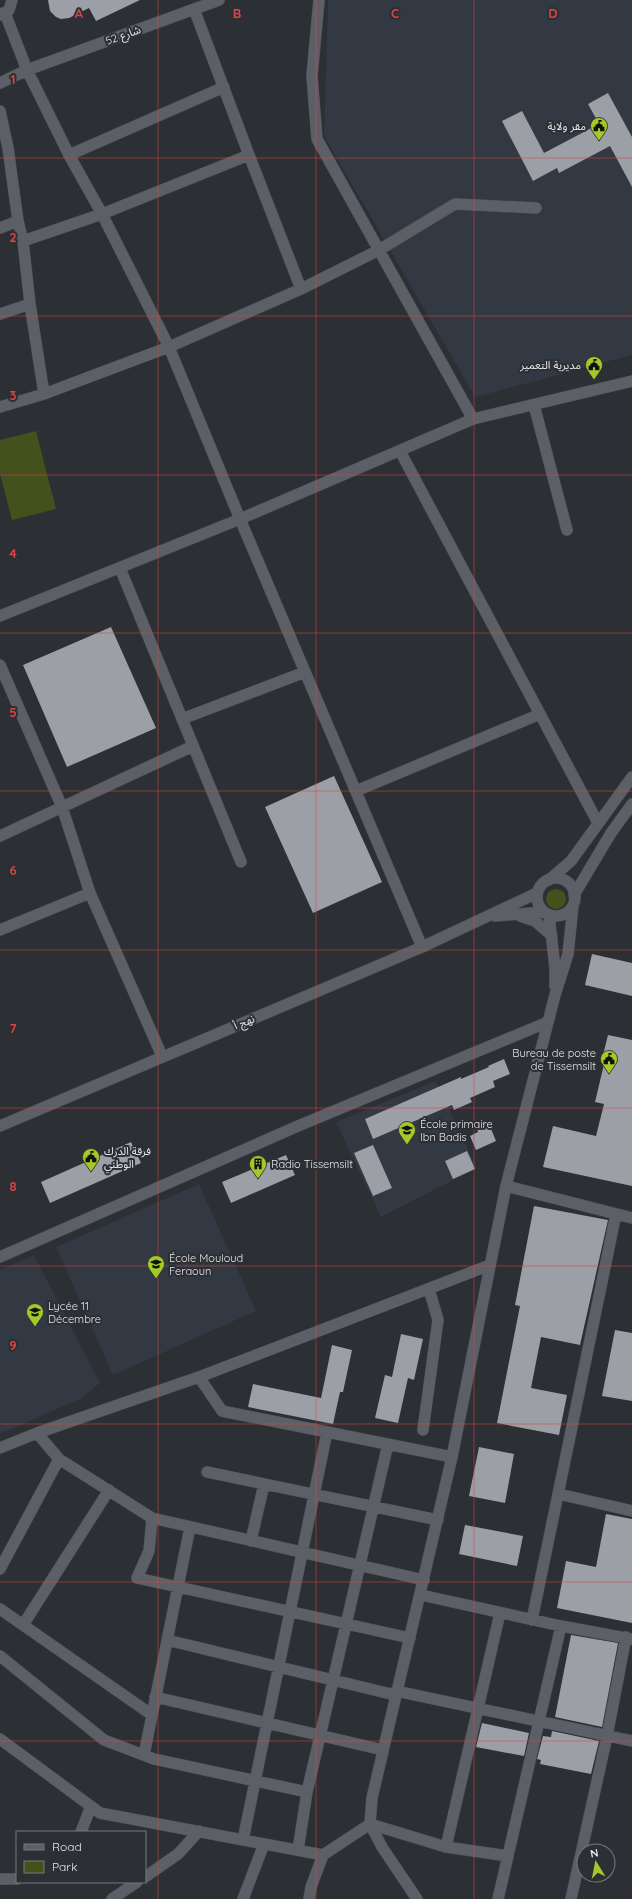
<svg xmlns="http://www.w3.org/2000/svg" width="632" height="1899" viewBox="0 0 632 1899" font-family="Quicksand,'Noto Sans Arabic',sans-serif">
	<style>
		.built { fill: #333942 }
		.green { fill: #43511d }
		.building { fill: #9c9fa5 }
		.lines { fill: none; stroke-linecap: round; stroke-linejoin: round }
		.minor-casing { stroke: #4b4d52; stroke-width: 12 }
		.tertiary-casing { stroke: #4b4d52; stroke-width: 12 }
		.secondary-casing { stroke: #4b4d52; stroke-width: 12 }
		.minor { stroke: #5c5f65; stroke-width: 11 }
		.tertiary { stroke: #5c5f65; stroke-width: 11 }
		.secondary { stroke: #5c5f65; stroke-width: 11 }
		.grid { fill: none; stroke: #d84545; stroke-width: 1; stroke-opacity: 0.55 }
		.labels { text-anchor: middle; stroke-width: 4; stroke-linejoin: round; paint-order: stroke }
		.street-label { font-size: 11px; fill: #e5e7ea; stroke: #2c2f34 }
		.poi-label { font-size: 11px; fill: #e5e7ea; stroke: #2c2f34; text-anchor: start }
		.grid-label { font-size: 13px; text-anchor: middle; font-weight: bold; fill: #d84545; stroke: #2c2f34; stroke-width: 4; stroke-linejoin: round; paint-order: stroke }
	</style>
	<rect width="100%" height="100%" fill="#2c2f34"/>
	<path class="built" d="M328 0H632V355L475 397 324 136Z
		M436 1081 477 1168 381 1217 336 1122Z
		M199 1184 256 1311 113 1375 56 1247Z
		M34 1255 100 1383 80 1399 0 1434V1270Z"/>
	<path class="green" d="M36 431 56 509 12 520 0 474V440Z
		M546 899a10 10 0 1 1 20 0a10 10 0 1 1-20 0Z"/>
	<path class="building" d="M48 0H140L96 21 89 8 69 18 61 19 56 17 50 11Z
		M608 93 632 137V187L610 146 559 173 557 168 533 181 502 121 522 111 544 153 599 124 588 104Z
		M111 627 156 728 67 767 23 665Z
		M334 776 382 882 313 913 265 807Z
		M592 954 632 963V996L585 985Z
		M608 1035 632 1040V1186L543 1167 553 1126 596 1136 604 1104 595 1102 605 1060 602 1059Z
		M504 1059 510 1074 493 1081 495 1087 470 1098 472 1102 454 1110 452 1105 373 1139 365 1119 461 1077V1079L489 1067 488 1066Z
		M489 1124 496 1141 476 1150 470 1136 478 1132 477 1129Z
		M131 1142 141 1163 50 1203 41 1182Z
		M373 1145 392 1188 373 1196 354 1153Z
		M467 1151 475 1169 453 1179 445 1161Z
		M286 1155 295 1175 231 1203 222 1182Z
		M534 1206 608 1220 580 1345 541 1337 531 1388 567 1395 559 1435 497 1423 520 1306 515 1305Z
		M615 1330 632 1333V1401L602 1396Z
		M401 1334 423 1339 414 1380 408 1378 398 1423 375 1418 385 1375 392 1377Z
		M332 1345 352 1350 343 1392H340L333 1424 248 1407 253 1384 321 1398Z
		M479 1447 514 1454 505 1503 469 1496Z
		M606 1514 632 1519V1623L557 1608 566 1561 596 1567Z
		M465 1525 523 1536 517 1566 459 1554Z
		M571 1635 618 1643 602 1727 555 1717Z
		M482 1723 529 1733 524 1756 476 1747Z
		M552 1731 599 1741 591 1774 540 1764 541 1760 537 1759 543 1736 551 1737Z"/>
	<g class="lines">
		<defs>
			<path id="minor" d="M319 0 312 76 317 139 473 419
				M5 13 27 70 69 155 102 214 169 347 240 519 422 947
				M0 83 27 70 219 0
				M0 111 8 148 18 221 0 228
				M69 155 224 87
				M249 155 301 289
				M18 221 23 241 30 304 44 394
				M23 241 102 214 249 155 194 9
				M0 314 30 304
				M534 405 567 530
				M0 407 44 394 169 347 301 289 379 250 455 204 536 208
				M400 451 598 823
				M120 568 241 862
				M0 665 62 807 90 893 162 1056
				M182 719 305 672
				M356 791 540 714
				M0 836 193 746
				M0 930 90 893
				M506 1186 632 1218
				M0 1257 298 1126 548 1022
				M199 1377 222 1411 452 1457
				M423 1430 438 1320 429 1289
				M0 1448 37 1433 199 1377 490 1265
				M59 1459 152 1518 424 1580
				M207 1472 438 1520
				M559 1494 632 1511
				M152 1518 149 1551 137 1578 410 1638
				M251 1541 264 1484
				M0 1569 59 1459 37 1433
				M421 1595 561 1626 632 1639
				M0 1609 152 1715
				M532 1620 616 1214
				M23 1625 109 1490
				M167 1640 395 1695
				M0 1656 104 1740 154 1759 307 1792
				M396 1691 632 1741
				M155 1697 383 1750
				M0 1739 100 1813 323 1855
				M144 1755 190 1527
				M81 1832 91 1806
				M243 1840 327 1432
				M446 1847 500 1613
				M298 1850 307 1792 388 1444
				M145 1877 178 1854 199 1831
				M0 1879H17
				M112 1899 137 1882
				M243 1899 264 1844
				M498 1899 561 1626
				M571 1899 607 1736 626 1637"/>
			<path id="tertiary" d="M0 15 9 10 12 0
				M0 616 240 519 473 419 632 381
				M549 880 571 861 632 777
				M574 895 611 833 632 804
				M309 1899 311 1887 323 1855 370 1824 446 1847 508 1856"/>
			<path id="secondary" d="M537 897a19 19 0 1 1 38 0a19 19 0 1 1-38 0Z
				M549 915 555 968V986
				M495 916 544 912
				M520 916 535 921 552 936
				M0 1126 422 947 537 893
				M417 1899 382 1847 370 1824 372 1798 452 1457 506 1186 555 995 568 954 573 906"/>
		</defs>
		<use href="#minor" class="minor-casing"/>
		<use href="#tertiary" class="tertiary-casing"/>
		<use href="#secondary" class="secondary-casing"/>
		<use href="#minor" class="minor"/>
		<use href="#tertiary" class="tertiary"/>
		<use href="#secondary" class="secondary"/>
	</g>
	<path class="grid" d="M158 0V1899M316 0V1899M474 0V1899M0 158H632M0 316H632M0 475H632M0 633H632M0 791H632M0 950H632M0 1108H632M0 1266H632M0 1424H632M0 1582H632M0 1741H632"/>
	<defs>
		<symbol id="civic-pin" viewBox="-11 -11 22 30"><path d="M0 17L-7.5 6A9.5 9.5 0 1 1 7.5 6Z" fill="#a2c927" stroke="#2c2f34"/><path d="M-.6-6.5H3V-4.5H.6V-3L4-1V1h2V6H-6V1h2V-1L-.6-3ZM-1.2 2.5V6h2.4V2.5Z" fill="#111"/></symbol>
		<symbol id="school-pin" viewBox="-11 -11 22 30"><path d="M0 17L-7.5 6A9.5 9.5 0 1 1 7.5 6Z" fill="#a2c927" stroke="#2c2f34"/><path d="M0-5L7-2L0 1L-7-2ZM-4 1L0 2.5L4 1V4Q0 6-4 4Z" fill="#111"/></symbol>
		<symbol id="building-pin" viewBox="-11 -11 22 30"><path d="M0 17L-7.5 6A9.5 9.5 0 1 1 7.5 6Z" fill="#a2c927" stroke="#2c2f34"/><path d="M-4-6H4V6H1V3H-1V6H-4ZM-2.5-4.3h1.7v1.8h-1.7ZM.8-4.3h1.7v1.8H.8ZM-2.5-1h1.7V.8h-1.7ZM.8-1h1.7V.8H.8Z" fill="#111"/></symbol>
	</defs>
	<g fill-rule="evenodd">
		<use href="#civic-pin" x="589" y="116" width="20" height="27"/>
		<use href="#civic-pin" x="584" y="355" width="20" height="27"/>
		<use href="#civic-pin" x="599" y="1049" width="20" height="27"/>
		<use href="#school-pin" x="397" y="1120" width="20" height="27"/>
		<use href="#civic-pin" x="81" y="1147" width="20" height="27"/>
		<use href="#building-pin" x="248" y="1154" width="20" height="27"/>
		<use href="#school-pin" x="146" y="1254" width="20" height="27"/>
		<use href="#school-pin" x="25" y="1302" width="20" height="27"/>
	</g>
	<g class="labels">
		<g class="street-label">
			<text transform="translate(123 35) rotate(-20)" y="4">شارع 52</text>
			<text transform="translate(244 1022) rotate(-23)" y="4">نهج أ</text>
		</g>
		<g class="poi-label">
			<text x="586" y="130" text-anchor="end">مقر ولاية</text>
			<text x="581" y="369" text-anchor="end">مديرية التعمير</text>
			<text x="596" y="1057" text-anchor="end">Bureau de poste<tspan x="596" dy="13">de Tissemsilt</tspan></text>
			<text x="420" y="1128">École primaire<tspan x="420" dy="13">Ibn Badis</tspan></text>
			<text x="104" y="1155">فرقة الدرك<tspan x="104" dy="13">الوطني</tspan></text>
			<text x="271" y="1168">Radio Tissemsilt</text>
			<text x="169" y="1262">École Mouloud<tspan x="169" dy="13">Feraoun</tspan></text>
			<text x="48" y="1310">Lycée 11<tspan x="48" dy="13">Décembre</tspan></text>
		</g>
	</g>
	<g class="grid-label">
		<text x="79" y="18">A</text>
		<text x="237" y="18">B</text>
		<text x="395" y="18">C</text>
		<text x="553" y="18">D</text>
		<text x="13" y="84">1</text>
		<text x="13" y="242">2</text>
		<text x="13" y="400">3</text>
		<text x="13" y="558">4</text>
		<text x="13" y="717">5</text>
		<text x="13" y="875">6</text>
		<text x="13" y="1033">7</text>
		<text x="13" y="1191">8</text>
		<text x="13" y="1350">9</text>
	</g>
	<rect x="16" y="1831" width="130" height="52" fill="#2c2f34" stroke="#76797d"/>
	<rect x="24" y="1844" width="20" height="6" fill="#5c5f65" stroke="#76797d"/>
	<text x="52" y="1851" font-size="12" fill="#e5e7ea">Road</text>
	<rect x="24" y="1861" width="20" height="12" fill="#43511d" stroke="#76797d"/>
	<text x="52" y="1871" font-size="12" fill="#e5e7ea">Park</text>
	<g transform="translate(596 1863) rotate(350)"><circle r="19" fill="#2c2f34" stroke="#76797d"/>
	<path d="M0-3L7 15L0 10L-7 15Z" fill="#a2c927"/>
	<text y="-6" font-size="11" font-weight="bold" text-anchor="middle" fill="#e5e7ea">N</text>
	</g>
</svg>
